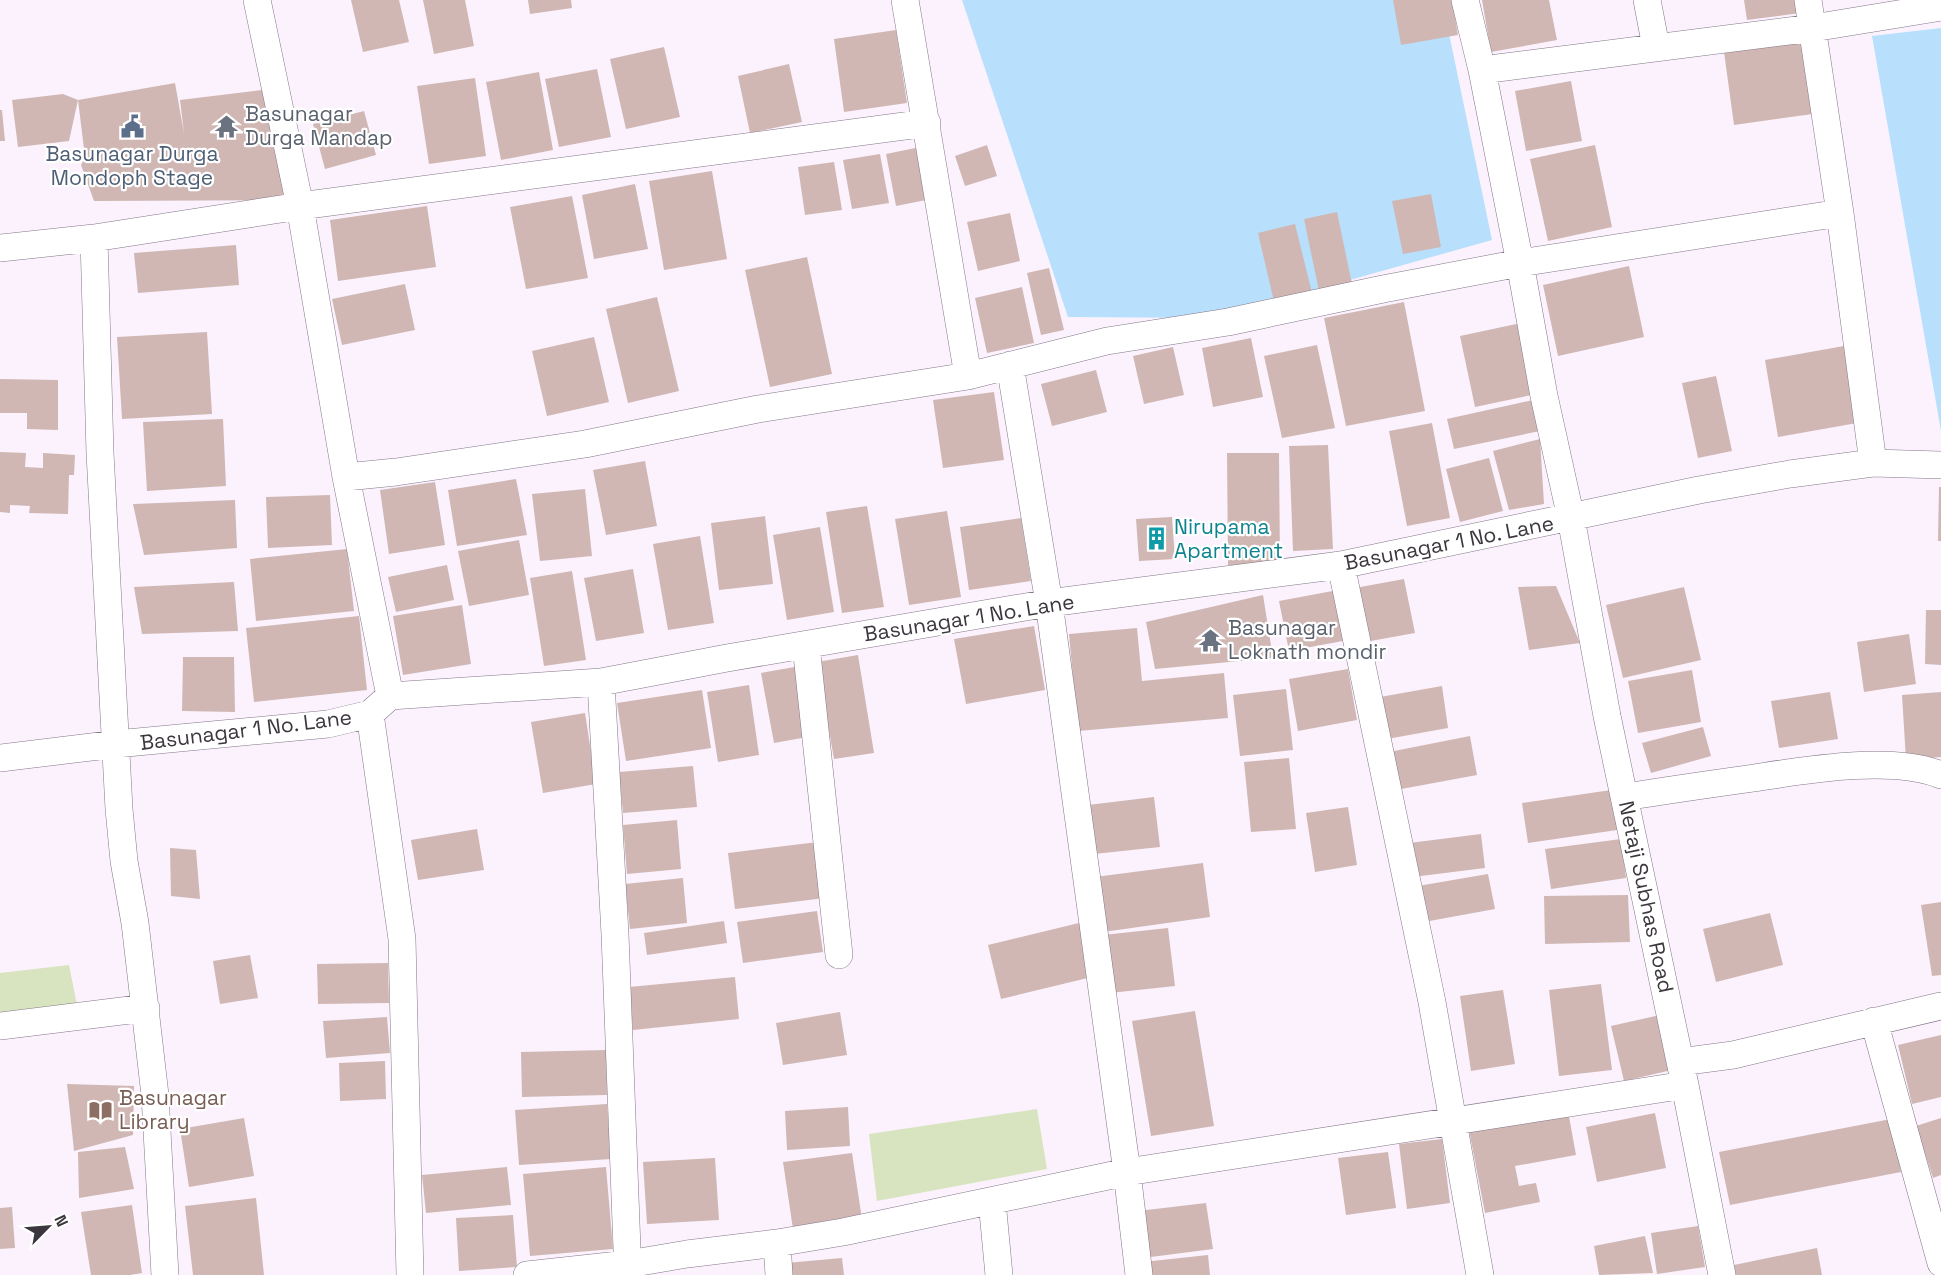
<svg xmlns="http://www.w3.org/2000/svg" width="1941" height="1275" viewBox="0 0 1941 1275" font-family="'Space Grotesk',sans-serif">
	<style>
		.green { fill: #d8e4bf }
		.water { fill: #b8e0fc }
		.building { fill: #d0b7b3 }
		.lines { fill: none; stroke-linecap: round; stroke-linejoin: round }
		.minor-casing { stroke: #837687; stroke-width: 28 }
		.minor { stroke: #fff; stroke-width: 27 }
		.labels { text-anchor: middle; stroke-width: 4.5; stroke-linejoin: round; paint-order: stroke }
		.worship-label { font-size: 21px; fill: #5b616d; stroke: #fff; text-anchor: start }
		.service-label { font-size: 21px; fill: #4e5e75; stroke: #fff }
		.culture-label { font-size: 21px; fill: #0d838f; stroke: #fff; text-anchor: start }
		.street-label { font-size: 21px; fill: #3c373e; stroke: #fff }
		.education-label { font-size: 21px; fill: #785e54; stroke: #fff; text-anchor: start }
	</style>
	<rect width="100%" height="100%" fill="#fbf2fe"/>
	<path class="green" d="M69 965 78 1010 0 1013V973Z
		M1037 1109 1047 1169 877 1201 869 1134Z"/>
	<path class="water" d="M962 0H1442L1492 240 1215 318 1068 317Z
		M1941 28V431L1872 36Z"/>
	<path class="building" d="M351 0H399L409 42 363 52Z
		M423 0H465L474 46 434 54Z
		M528 0H571L572 8 530 14Z
		M1393 0H1452L1458 35 1401 45Z
		M1482 0H1549L1557 40 1491 52Z
		M1744 0H1799L1800 13 1747 20Z
		M896 30 907 103 844 112 834 39Z
		M1810 41 1820 113 1734 125 1724 52Z
		M664 47 680 117 626 129 610 59Z
		M789 64 802 122 750 133 738 76Z
		M597 69 611 137 559 147 545 79Z
		M539 72 553 150 501 160 486 82Z
		M475 78 486 156 429 164 417 86Z
		M1571 81 1582 141 1526 151 1515 91Z
		M175 83 184 133 180 100 262 90 286 200 94 201 81 165 85 157 78 100 69 141 18 147 12 100 63 94 78 100Z
		M0 110H2L5 141H0Z
		M364 111 376 155 325 169 313 124Z
		M987 145 997 176 965 186 955 156Z
		M1595 145 1612 227 1548 241 1530 159Z
		M925 146 936 198 896 206 886 154Z
		M880 154 889 203 852 209 843 160Z
		M834 162 842 210 805 215 798 167Z
		M712 171 727 259 664 270 649 181Z
		M635 184 648 249 594 259 582 195Z
		M1431 194 1441 247 1403 254 1392 201Z
		M572 196 588 278 526 289 510 207Z
		M427 206 436 267 338 281 330 220Z
		M1337 212 1352 284 1319 291 1304 219Z
		M1010 213 1020 261 978 271 967 222Z
		M1295 224 1313 297 1275 306 1258 233Z
		M236 245 239 285 138 293 134 253Z
		M807 257 832 374 770 387 745 270Z
		M1629 266 1644 337 1558 356 1543 285Z
		M1049 268 1064 330 1041 335 1027 273Z
		M405 284 415 330 342 345 332 299Z
		M1022 287 1034 343 987 353 975 298Z
		M657 297 679 391 628 403 606 309Z
		M1404 302 1425 411 1346 426 1324 318Z
		M1521 323 1536 394 1475 407 1460 336Z
		M207 332 212 414 122 419 117 337Z
		M594 337 609 402 547 416 532 351Z
		M1251 338 1263 397 1213 407 1202 348Z
		M1317 345 1335 428 1282 438 1264 356Z
		M1844 346 1857 423 1778 437 1765 360Z
		M1173 347 1184 395 1144 404 1133 356Z
		M1096 370 1107 412 1052 426 1041 384Z
		M1716 376 1732 451 1698 458 1682 383Z
		M0 379 58 380V430L27 429V413H0Z
		M994 392 1004 460 943 468 933 400Z
		M1533 400 1540 431 1454 449 1447 419Z
		M223 419 226 486 147 491 143 422Z
		M1432 423 1450 518 1407 526 1389 431Z
		M1540 439 1544 504 1509 510 1493 451Z
		M1328 445 1333 549 1293 551 1289 446Z
		M0 452 26 453 25 467 43 468V453L75 455 74 475H69L68 514 29 513 30 506 10 505V513L0 512Z
		M1227 453H1279L1280 564 1228 565Z
		M1489 458 1503 511 1460 522 1446 469Z
		M645 461 657 526 606 535 593 470Z
		M516 479 527 535 457 546 448 490Z
		M435 482 445 545 389 554 380 490Z
		M1939 487H1941V541H1938Z
		M585 489 592 556 540 561 532 494Z
		M330 495 332 545 268 548 266 497Z
		M235 500 237 548 144 555 133 504Z
		M867 506 884 607 842 613 826 512Z
		M947 511 961 597 909 605 895 519Z
		M765 516 773 584 719 590 711 523Z
		M1172 517 1175 559 1139 561 1136 519Z
		M1021 518 1031 581 969 590 960 527Z
		M820 527 834 612 787 620 773 535Z
		M700 536 714 623 668 630 653 544Z
		M519 540 529 595 469 606 458 551Z
		M347 549 354 611 256 621 250 559Z
		M447 565 454 600 396 612 388 577Z
		M633 569 644 633 596 641 584 578Z
		M572 571 586 660 544 666 530 578Z
		M1404 579 1415 633 1365 642 1355 588Z
		M234 582 238 631 142 634 134 587Z
		M1556 586 1580 643 1529 650 1518 587Z
		M1684 587 1701 660 1623 678 1606 605Z
		M1338 590 1348 640 1289 651 1279 601Z
		M1263 595 1273 658 1155 669 1146 622Z
		M462 605 471 664 403 675 393 616Z
		M1926 610H1941V665L1925 664Z
		M359 616 367 690 254 702 246 628Z
		M1034 626 1045 690 966 704 954 639Z
		M1137 628 1142 681 1224 673 1228 718 1078 731 1069 634Z
		M1909 634 1916 684 1864 692 1857 642Z
		M858 655 874 753 834 759 817 662Z
		M183 657H234L235 712 182 711Z
		M800 666 813 736 774 743 761 673Z
		M1348 669 1357 720 1298 731 1289 679Z
		M1692 670 1701 722 1638 733 1628 681Z
		M749 685 759 755 718 762 707 692Z
		M1442 686 1448 728 1387 739 1380 697Z
		M1286 689 1293 750 1240 756 1233 695Z
		M702 690 711 748 626 761 617 703Z
		M1830 692 1838 739 1779 748 1771 701Z
		M1941 692V757L1906 760 1902 695Z
		M585 713 596 784 543 793 531 722Z
		M1703 727 1711 756 1651 773 1642 743Z
		M1470 736 1477 775 1396 790 1389 752Z
		M1289 758 1296 829 1251 832 1244 762Z
		M693 766 697 807 623 813 619 772Z
		M1618 789 1624 829 1528 843 1522 803Z
		M1154 797 1160 847 1094 854 1088 805Z
		M1348 807 1357 865 1315 872 1306 813Z
		M677 820 681 869 627 874 623 825Z
		M477 829 484 870 418 880 411 840Z
		M1481 834 1485 868 1413 877 1409 843Z
		M1621 839 1626 878 1551 889 1545 849Z
		M818 842 825 898 735 909 728 853Z
		M170 848 196 850 200 899 171 896Z
		M1203 863 1210 917 1103 932 1095 877Z
		M1488 874 1495 909 1424 922 1418 886Z
		M683 878 687 923 630 929 625 884Z
		M1628 895 1630 942 1545 944 1544 896Z
		M1941 902V975L1932 976 1921 905Z
		M817 911 823 952 743 963 737 922Z
		M1770 913 1783 965 1716 982 1703 929Z
		M724 921 727 943 647 955 644 933Z
		M1083 922 1096 976 1001 999 988 945Z
		M1168 928 1175 986 1110 993 1103 935Z
		M250 955 258 998 220 1004 213 961Z
		M388 963 389 1003 318 1004 317 964Z
		M735 977 739 1019 633 1030 629 987Z
		M1601 984 1612 1070 1559 1076 1549 990Z
		M1503 990 1515 1064 1471 1071 1460 996Z
		M1195 1011 1214 1126 1151 1136 1132 1021Z
		M840 1012 847 1055 783 1065 776 1023Z
		M1660 1015 1672 1070 1624 1081 1611 1026Z
		M387 1017 390 1053 326 1058 323 1021Z
		M1941 1035V1097L1912 1104 1898 1045Z
		M606 1050 607 1095 522 1097 521 1052Z
		M385 1061 386 1099 340 1101 339 1063Z
		M67 1084 134 1086 133 1135 74 1151Z
		M607 1104 611 1159 519 1165 515 1110Z
		M848 1107 850 1146 787 1150 785 1111Z
		M1568 1111 1576 1155 1515 1166 1519 1186 1536 1183 1540 1202 1485 1213 1469 1130Z
		M1655 1113 1666 1168 1597 1182 1586 1127Z
		M244 1118 254 1176 189 1187 180 1129Z
		M1941 1118V1175L1933 1178 1916 1126Z
		M1891 1119 1901 1172 1730 1205 1719 1152Z
		M1442 1139 1450 1203 1407 1209 1399 1144Z
		M125 1147 134 1189 79 1198 78 1152Z
		M1388 1152 1396 1208 1346 1215 1338 1158Z
		M852 1153 862 1219 793 1229 783 1162Z
		M715 1158 719 1220 647 1224 643 1162Z
		M507 1167 511 1205 426 1213 422 1175Z
		M606 1167 613 1249 530 1256 523 1174Z
		M256 1198 264 1275H193L185 1206Z
		M1206 1203 1213 1249 1143 1258 1138 1211Z
		M132 1205 142 1273 130 1275H91L81 1212Z
		M12 1207 15 1248 0 1249V1208Z
		M513 1215 517 1267 459 1271 456 1218Z
		M1698 1226 1705 1267 1657 1274 1651 1233Z
		M1645 1236 1653 1273 1599 1275 1594 1246Z
		M1817 1248 1822 1275H1736L1734 1265Z
		M1208 1255 1210 1275H1145L1143 1262Z
		M842 1258 844 1275H787L786 1263Z"/>
	<g class="lines">
		<defs>
			<path id="minor" d="M257 0 300 206 346 477 390 696
				M905 0 968 376
				M1465 0 1482 70 1520 263 1544 396 1571 518 1607 716 1685 1085 1722 1275
				M1647 0 1656 47
				M1808 0 1840 213 1873 463
				M1482 70 1813 28 1941 7
				M94 238 100 453 119 809 124 861 135 923 155 1095 165 1275
				M0 248 94 238 300 206 927 123
				M1010 365 1049 603 1127 1172 1139 1275
				M346 477 396 472 585 444 758 409 968 376 1107 341 1228 322 1383 289 1520 263 1840 213
				M1341 565 1432 1002 1480 1275
				M806 645 839 955
				M601 682 615 934 628 1275
				M370 714 402 939 410 1275
				M0 758 116 744 328 724 370 714 390 696 601 682 727 658 1049 603 1341 565 1699 490 1790 474 1873 463 1941 465
				M1626 797C1668 790 1711 784 1754 778 1806 770 1891 755 1941 775
				M1874 1021 1941 1263
				M0 1026 146 1008
				M1680 1062 1733 1055 1941 1006
				M992 1201 999 1275
				M777 1243 779 1275
				M527 1275 628 1264 687 1254 777 1243 843 1232 1127 1172 1685 1085"/>
		</defs>
		<use href="#minor" class="minor-casing"/>
		<use href="#minor" class="minor"/>
	</g>
	<defs>
		<symbol id="civic-bare" viewBox="-9 -9 18 18"><path d="M-.6-6.5H3V-4.5H.6V-3L4-1V1h2V6H-6V1h2V-1L-.6-3ZM-1.2 2.5V6h2.4V2.5Z" fill="#5c6f8a" stroke="#fff" stroke-width="2.5" paint-order="stroke"/></symbol>
		<symbol id="temple-bare" viewBox="-9 -9 18 18"><path d="M0-6L5-2H3V0L6.5 2.5H4V6H1.5V3h-3V6H-4V2.5H-6.5L-3 0V-2H-5Z" fill="#6b7280" stroke="#fff" stroke-width="2.5" paint-order="stroke"/></symbol>
		<symbol id="building-bare" viewBox="-9 -9 18 18"><path d="M-4-6H4V6H1V3H-1V6H-4ZM-2.5-4.3h1.7v1.8h-1.7ZM.8-4.3h1.7v1.8H.8ZM-2.5-1h1.7V.8h-1.7ZM.8-1h1.7V.8H.8Z" fill="#0f9aa8" stroke="#fff" stroke-width="2.5" paint-order="stroke"/></symbol>
		<symbol id="library-bare" viewBox="-9 -9 18 18"><path d="M-6-4Q-3-5.5-.7-3.5V5Q-3 3-6 4ZM6-4Q3-5.5 .7-3.5V5Q3 3 6 4Z" fill="#8d6e63" stroke="#fff" stroke-width="2.5" paint-order="stroke"/></symbol>
	</defs>
	<g fill-rule="evenodd">
		<use href="#civic-bare" x="116" y="110" width="33" height="33"/>
		<use href="#temple-bare" x="210" y="110" width="33" height="33"/>
		<use href="#building-bare" x="1140" y="522" width="33" height="33"/>
		<use href="#temple-bare" x="1194" y="624" width="33" height="33"/>
		<use href="#library-bare" x="84" y="1094" width="33" height="33"/>
	</g>
	<g class="labels">
		<g class="worship-label">
			<text x="245" y="121">Basunagar<tspan x="245" dy="24">Durga Mandap</tspan></text>
			<text x="1228" y="635">Basunagar<tspan x="1228" dy="24">Loknath mondir</tspan></text>
		</g>
		<g class="service-label">
			<text x="132" y="161">Basunagar Durga<tspan x="132" dy="24">Mondoph Stage</tspan></text>
		</g>
		<g class="culture-label">
			<text x="1174" y="534">Nirupama<tspan x="1174" dy="24">Apartment</tspan></text>
		</g>
		<g class="street-label">
			<text transform="translate(1449 543) rotate(-11)" y="7">Basunagar 1 No. Lane</text>
			<text transform="translate(969 618) rotate(-9)" y="7">Basunagar 1 No. Lane</text>
			<text transform="translate(246 730) rotate(-7)" y="7">Basunagar 1 No. Lane</text>
			<text transform="translate(1646 897) rotate(78)" y="7">Netaji Subhas Road</text>
		</g>
		<g class="education-label">
			<text x="119" y="1105">Basunagar<tspan x="119" dy="24">Library</tspan></text>
		</g>
	</g>
	<g transform="translate(48 1227) rotate(65)" stroke="#ffffff" stroke-width="4.5" paint-order="stroke">
	<path d="M0-4.5L10 22L0 15L-10 22Z" fill="#3c373e"/>
	<text y="-9" font-size="16" font-weight="bold" text-anchor="middle" fill="#3c373e">N</text>
	</g>
</svg>
